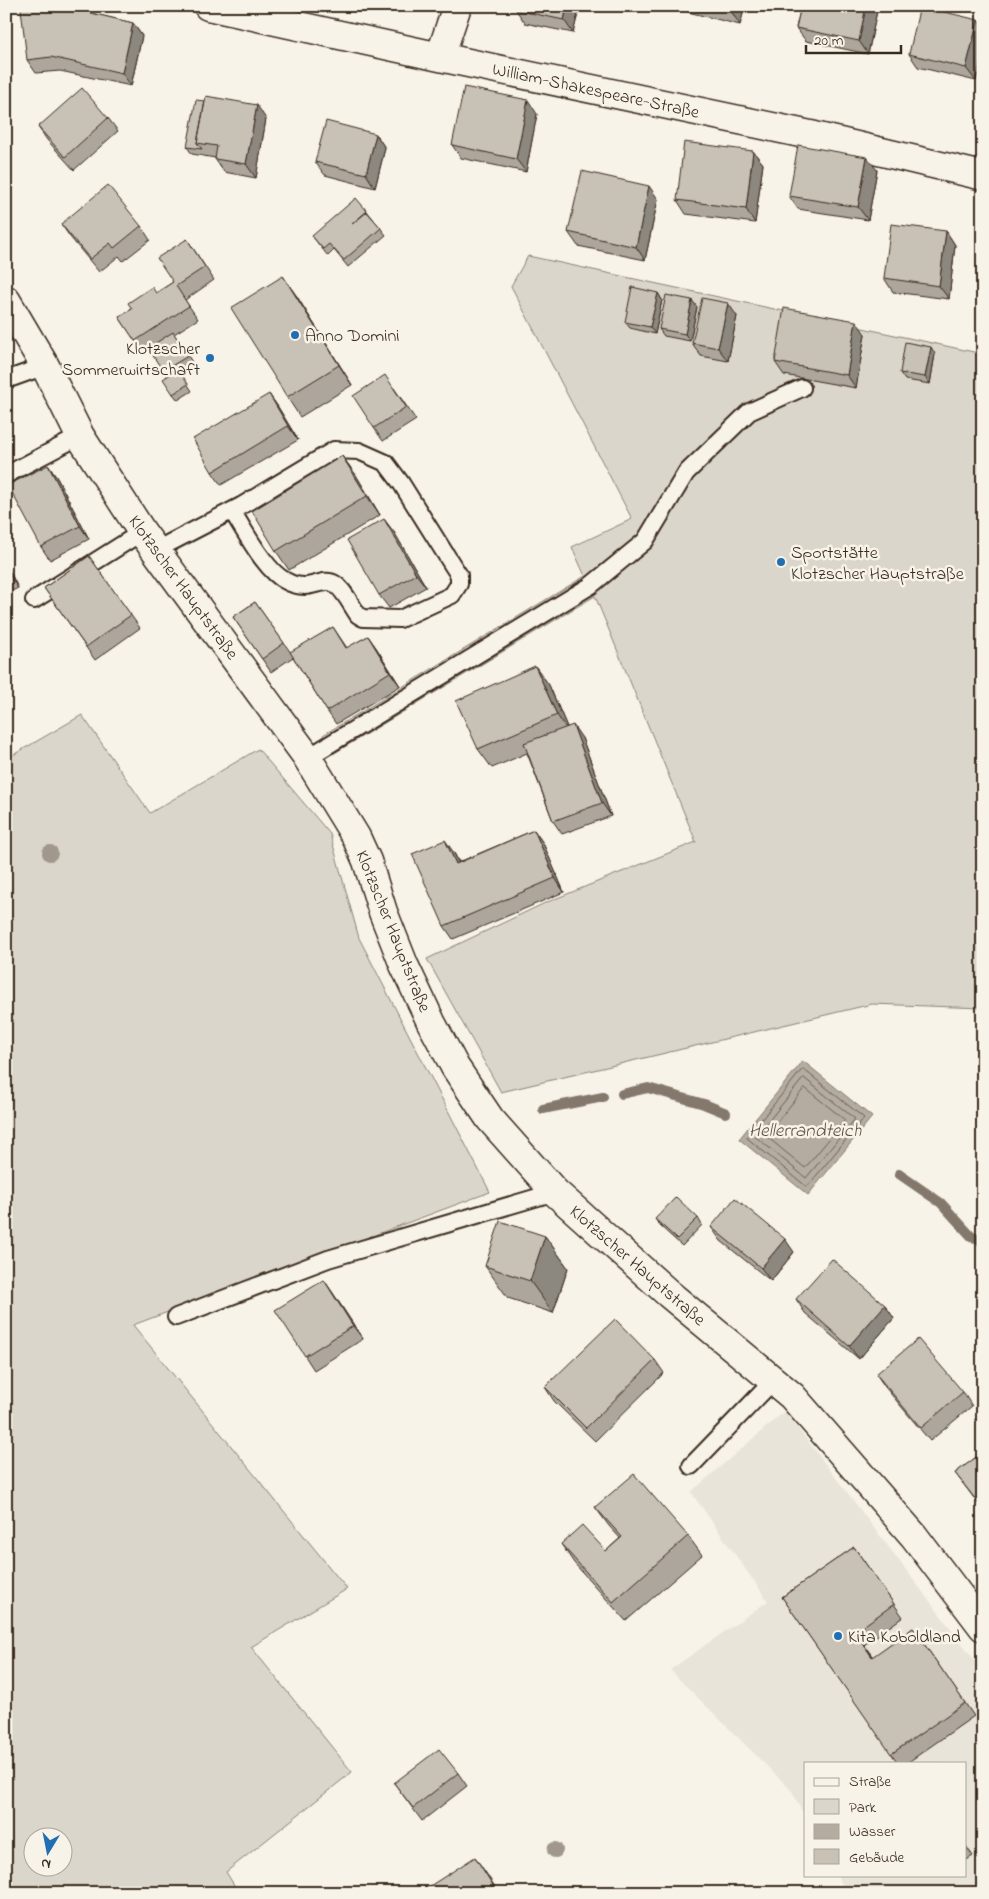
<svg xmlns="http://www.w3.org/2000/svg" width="989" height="1899" viewBox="0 0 989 1899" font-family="'Indie Flower',sans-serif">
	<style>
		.built { fill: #e9e4d9 }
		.green { fill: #dbd6cb; stroke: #8b8074; fill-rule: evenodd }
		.water { fill: #b4aca0; stroke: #84786c }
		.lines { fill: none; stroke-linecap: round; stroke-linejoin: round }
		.shore { stroke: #6b5e52; stroke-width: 1 }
		.stream { stroke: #84786c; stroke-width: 10 }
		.lane-casing { stroke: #3b2a1e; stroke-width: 20 }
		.street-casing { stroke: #3b2a1e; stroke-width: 31 }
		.lane { stroke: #f7f3e8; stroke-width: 16 }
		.street { stroke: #f7f3e8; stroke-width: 28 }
		.tree { fill: #a1978c }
		.wall { fill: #aca69d; stroke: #3b2a1e }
		.shaded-wall { fill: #8c877f; stroke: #3b2a1e }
		.building { fill: #c8c1b6; stroke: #3b2a1e }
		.poi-dot { fill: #1f6fb2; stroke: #f7f3e8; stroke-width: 2 }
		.labels { text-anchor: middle; stroke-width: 5; stroke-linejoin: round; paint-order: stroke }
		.street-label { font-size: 18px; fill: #3b2a1e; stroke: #f7f3e8 }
		.poi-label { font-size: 18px; fill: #3b2a1e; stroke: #f7f3e8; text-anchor: start }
		.water-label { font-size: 19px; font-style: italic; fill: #5f5145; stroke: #f7f3e8 }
	</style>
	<rect width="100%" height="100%" fill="#f7f3e8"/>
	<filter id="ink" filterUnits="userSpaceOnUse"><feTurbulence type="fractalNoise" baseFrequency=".02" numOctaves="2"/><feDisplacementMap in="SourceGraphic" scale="10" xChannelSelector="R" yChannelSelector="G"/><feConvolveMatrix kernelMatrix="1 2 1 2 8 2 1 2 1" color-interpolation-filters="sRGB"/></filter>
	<g filter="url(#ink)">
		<path class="built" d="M785 1411 983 1671V1893H847L837 1875H965V1763H805V1817L792 1791 670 1670 768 1601 691 1492Z"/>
		<path class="green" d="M528 256 983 354V1008L872 1004 501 1092 427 959 545 903 696 842 595 596 333 754 323 735 585 576 572 547 632 519 511 286Z
			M82 715 150 813 258 749 330 834 359 938 490 1192 133 1325 347 1589 251 1647 352 1772 226 1872 239 1893H6V759ZM32 1836H62V1866H32Z"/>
		<path class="water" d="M803 1061 872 1117 808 1195 739 1139Z"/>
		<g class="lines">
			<path class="shore" d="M803 1069 864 1118 807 1187 747 1138Z
				M804 1078 855 1119 806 1178 756 1137Z
				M805 1088 845 1120 805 1168 766 1136Z"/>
			<path class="stream" d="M622 1094 648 1088 704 1104 726 1113
				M543 1109 603 1097
				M899 1174 941 1203 971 1236 983 1242"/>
			<defs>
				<path id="lane" d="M6 380 45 366
					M6 475 80 436
					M156 550 241 506 334 450 359 451 386 463 401 483 453 566 459 575V584L452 595 400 619 363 618 358 615C351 605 344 590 335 584 326 578 315 586 305 586 299 586 291 584 286 581 266 572 245 531 232 511
					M34 600 142 532
					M307 758 590 586 645 541 686 473 749 412 802 388
					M176 1317 328 1259 555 1192
					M691 1466 774 1380"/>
				<path id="street" d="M208 6 440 57 815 136 983 176
					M440 57 457 6
					M6 300 45 366 80 436 142 532 305 754 356 837 367 861 383 912 404 965 431 1022 455 1067 490 1119 555 1192 669 1294 792 1396 914 1536 983 1627"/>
			</defs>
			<use href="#lane" class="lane-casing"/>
			<use href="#street" class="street-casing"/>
			<use href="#lane" class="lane"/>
			<use href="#street" class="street"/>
		</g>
		<g class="tree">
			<circle cx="50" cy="853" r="8"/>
			<circle cx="555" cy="1850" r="8"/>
		</g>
		<path class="wall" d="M580 6 573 33 525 23 516 10Z
			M636 6H652L651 11Z
			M684 6H745L740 25 688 12Z
			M801 6H878L868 54 806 41 796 28Z
			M95 14 133 23 142 36 131 86 60 71 36 73 27 60Z
			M978 20 983 27V52L976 81 918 67 909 54Z
			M537 114 526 172 461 158 452 145Z
			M108 118 118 131 74 170 47 140 38 127Z
			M266 119 256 178 224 172 215 159V158L192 154 187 147Z
			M376 134 385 148 375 188 325 175 315 162Z
			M753 151 763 164 755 223 686 214 677 200Z
			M877 170 868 220 798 209 789 196Z
			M658 199 645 260 578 246 568 232Z
			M367 211 386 235 348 267 334 250 328 256 312 236Z
			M61 224 141 226 150 240 123 261 119 256 99 272 70 237Z
			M946 231 955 245 949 299 893 292 884 278Z
			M187 239 214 280 185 300 198 319 174 334 192 362 179 371 192 391 178 400 173 394 167 376 150 350 144 354 119 317 173 282Z
			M658 293 662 300 655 334 630 328 625 322Z
			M296 295 352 385 300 417 287 397Z
			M697 307 690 341 664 336 659 329Z
			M737 316 728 361 701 356 692 343Z
			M865 334 856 388 784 375 775 362Z
			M935 354 930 384 905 380 900 373Z
			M394 388 416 420 383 441 374 428Z
			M269 394 278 407 298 440 221 485 212 472Z
			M342 456 356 475 380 515 289 570 276 551Z
			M48 465 57 478 89 539 50 560 41 547Z
			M394 532 426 587 389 608 379 595Z
			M89 556 140 628 95 660 44 588Z
			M6 564 18 588 6 594Z
			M255 602 291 653 333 627 347 648 368 636 377 649 400 686 336 724 327 711 293 657 271 672 233 617Z
			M535 666 549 685 567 727 582 738 611 816 562 834 553 821 527 753 492 768 478 749Z
			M534 830 543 843 564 892 453 939 444 926 454 853 459 862Z
			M698 1218 702 1225 682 1246 660 1226 655 1219Z
			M711 1227 794 1252 771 1281 721 1241Z
			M545 1236 568 1268 553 1313 508 1298 485 1266Z
			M324 1280 363 1339 314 1370 305 1356Z
			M796 1299 894 1318 859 1359 805 1313Z
			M655 1360 664 1373 595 1441 554 1401 545 1387Z
			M876 1374 963 1392 972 1406 930 1441 885 1387Z
			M983 1452V1510L955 1473Z
			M595 1507 688 1536 702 1555 626 1621 574 1563 561 1544 606 1551 620 1538 609 1526Z
			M854 1547 903 1617 864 1645 873 1657 913 1628 974 1716 907 1763H898L782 1597Z
			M458 1773 467 1786 422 1821 394 1783Z
			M965 1845 973 1856 965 1861Z"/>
		<path class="shaded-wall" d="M567 6H580L573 33 564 20Z
			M648 6H652L651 11Z
			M732 6H745L740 25 731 11Z
			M866 6H878L868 54 859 41Z
			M978 20 983 27V52L976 81 966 68Z
			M133 23 142 36 131 86 122 73Z
			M528 100 537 114 526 172 516 159Z
			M257 105 266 119 256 178 246 164Z
			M376 134 385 148 375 188 366 174Z
			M753 151 763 164 755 223 746 209Z
			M867 157 877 170 868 220 858 207Z
			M649 186 658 199 645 260 636 247Z
			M946 231 955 245 949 299 939 286Z
			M283 276 296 295 352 385 339 365Z
			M658 293 662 300 655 334 650 327Z
			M692 300 697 307 690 341 685 334Z
			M728 303 737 316 728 361 718 348Z
			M856 321 865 334 856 388 847 375Z
			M931 347 935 354 930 384 925 377Z
			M269 394 278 407 298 440 288 426Z
			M342 456 356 475 380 515 367 496Z
			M48 465 57 478 89 539 80 526Z
			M384 519 394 532 426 587 416 574Z
			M6 564 18 588 6 570Z
			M368 636 377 649 400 686 390 672Z
			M535 666 549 685 570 734 557 715Z
			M573 725 582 738 611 816 602 803Z
			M534 830 543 843 564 892 555 878Z
			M445 840 454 853 465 877 456 864Z
			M545 1236 568 1268 553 1313 530 1281Z
			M785 1239 794 1252 771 1281 761 1268Z
			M324 1280 333 1293 363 1339 353 1326Z
			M885 1305 894 1318 859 1359 849 1346Z
			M475 1857 488 1876 499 1893H498Z"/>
		<path class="building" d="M24 6H59L62 7V6H76L92 10 91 13 133 23 122 73 51 57 27 60 21 9Z
			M514 6H567L564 20 516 10Z
			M710 6H732L731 11Z
			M801 6H866L859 41 796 28Z
			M920 6 978 20 966 68 909 54Z
			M464 87 528 100 516 159 452 145Z
			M82 88 108 118 65 157 38 127Z
			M206 96 257 105 246 164 215 159 217 146 197 143Z
			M196 100 205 101 197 143 202 149 187 147Z
			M326 121 376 134 366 174 315 162Z
			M684 142 753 151 746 209 677 200Z
			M798 145 867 157 858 207 789 196Z
			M582 171 649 186 636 247 568 232Z
			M108 185 141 226 114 248 110 243 90 259 61 224Z
			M356 198 367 211 352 224 367 212 381 228 344 260 329 244 323 249 312 236Z
			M891 224 946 231 939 286 884 278Z
			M187 239 205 267 176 286 189 306 135 341 119 317 132 309 128 303 152 287 156 293 173 282 157 258Z
			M283 276 339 365 287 397 231 308Z
			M632 287 658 293 650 327 625 322Z
			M666 295 692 300 685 334 659 329Z
			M702 298 728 303 718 348 692 343Z
			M784 308 856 321 847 375 775 362Z
			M173 332 188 356 163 371 148 348Z
			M905 342 931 347 925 377 900 373Z
			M178 369 188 384 173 394 163 379Z
			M385 375 406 407 374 428 353 396Z
			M269 394 288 426 212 472 193 439Z
			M342 456 367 496 276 551 252 511Z
			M48 465 80 526 41 547 8 485Z
			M384 519 416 574 379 595 347 540Z
			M89 556 131 615 86 647 44 588Z
			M255 602 284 643 262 659 233 617Z
			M333 627 346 648 368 636 390 672 327 711 290 652Z
			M535 666 557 715 478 749 456 701Z
			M573 725 602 803 553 821 524 743Z
			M534 830 555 878 444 926 412 854 445 840 456 864Z
			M676 1197 698 1218 677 1239 655 1219Z
			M735 1198 785 1239 761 1268 711 1227Z
			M500 1221 545 1236 530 1281 485 1266Z
			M832 1259 885 1305 849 1346 796 1299Z
			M324 1280 353 1326 305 1356 275 1310Z
			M615 1319 655 1360 586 1428 545 1387Z
			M918 1339 963 1392 921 1428 876 1374Z
			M983 1452V1509L955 1473Z
			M634 1474 688 1536 613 1602 561 1544 582 1525 606 1551 622 1537 595 1507Z
			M854 1547 894 1604 855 1632 872 1657 913 1628 965 1703 891 1754 782 1597Z
			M439 1749 458 1773 413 1808 394 1783Z
			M965 1845 968 1849 965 1851Z
			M475 1857 498 1893H419Z"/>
	</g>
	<g class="poi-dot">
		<circle cx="295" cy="335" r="5"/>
		<circle cx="210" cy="358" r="5"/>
		<circle cx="781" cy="562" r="5"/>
		<circle cx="838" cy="1636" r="5"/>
	</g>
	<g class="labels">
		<g class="street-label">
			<text transform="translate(596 90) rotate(12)" y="6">William-Shakespeare-Straße</text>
			<text transform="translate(184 587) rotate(54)" y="6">Klotzscher Hauptstraße</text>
			<text transform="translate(394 931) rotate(68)" y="6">Klotzscher Hauptstraße</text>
			<text transform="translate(638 1265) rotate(41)" y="6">Klotzscher Hauptstraße</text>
		</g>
		<g class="poi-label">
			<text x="305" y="341">Anno Domini</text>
			<text x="200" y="354" text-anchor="end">Klotzscher<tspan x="200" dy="21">Sommerwirtschaft</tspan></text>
			<text x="791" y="558">Sportstätte<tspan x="791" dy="21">Klotzscher Hauptstraße</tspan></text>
			<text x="848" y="1642">Kita Koboldland</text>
		</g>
		<g class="water-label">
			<text x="805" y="1136">Hellerrandteich</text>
		</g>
	</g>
	<rect width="989" height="1899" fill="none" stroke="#f7f3e8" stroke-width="25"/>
	<rect x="12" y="12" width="964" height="1874" fill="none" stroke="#3b2a1e" stroke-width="2" filter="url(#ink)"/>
	<rect x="804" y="1762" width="162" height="115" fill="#f7f3e8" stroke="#aca397"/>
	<rect x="814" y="1778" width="25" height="8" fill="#f7f3e8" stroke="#aca397"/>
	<text x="849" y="1786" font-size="15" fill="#3b2a1e">Straße</text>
	<rect x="814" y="1799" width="25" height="15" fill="#dbd6cb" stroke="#aca397"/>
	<text x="849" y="1812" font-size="15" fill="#3b2a1e">Park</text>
	<rect x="814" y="1824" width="25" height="15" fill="#b4aca0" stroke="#aca397"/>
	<text x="849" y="1836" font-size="15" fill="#3b2a1e">Wasser</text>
	<rect x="814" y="1849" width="25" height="15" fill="#c8c1b6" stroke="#aca397"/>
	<text x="849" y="1862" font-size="15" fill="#3b2a1e">Gebäude</text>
	<g transform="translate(48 1852) rotate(190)"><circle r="24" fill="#f7f3e8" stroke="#aca397"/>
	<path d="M0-4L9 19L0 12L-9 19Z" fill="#1f6fb2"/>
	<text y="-8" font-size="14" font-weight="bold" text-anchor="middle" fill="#3b2a1e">N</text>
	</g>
	<path d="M806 45v8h95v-8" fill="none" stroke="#3b2a1e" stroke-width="2.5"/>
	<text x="814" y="45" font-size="15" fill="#3b2a1e" stroke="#f7f3e8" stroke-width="4" paint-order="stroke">20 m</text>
</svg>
